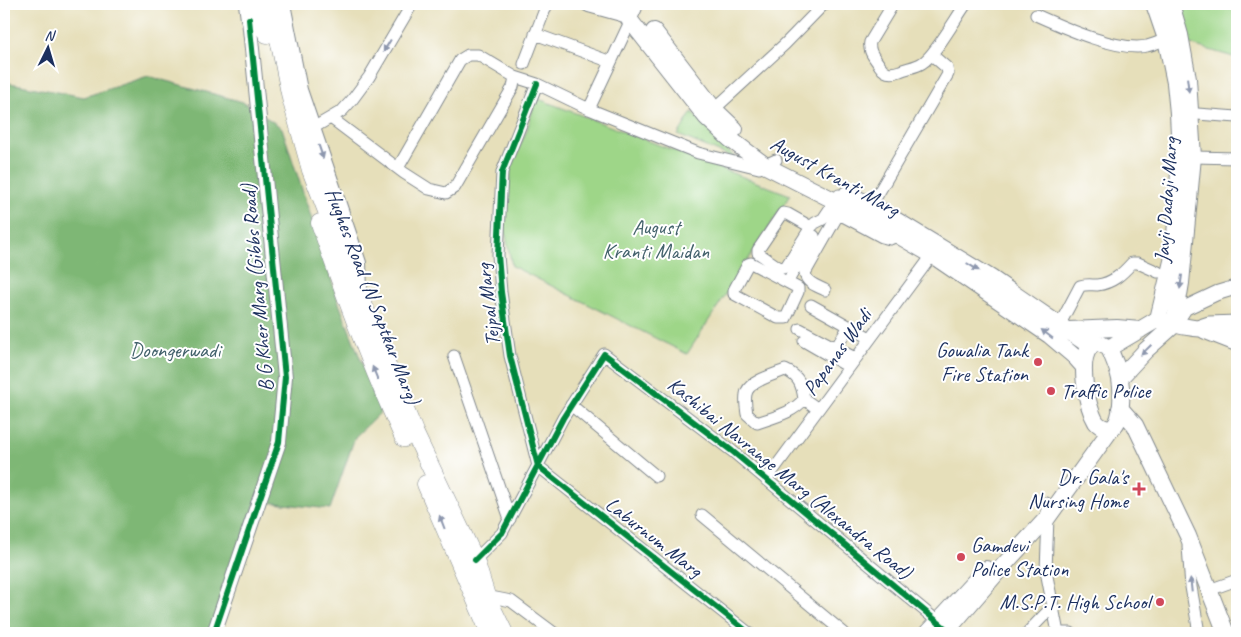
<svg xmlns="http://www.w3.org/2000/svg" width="1241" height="637" viewBox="0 0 1241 637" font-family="Caveat,sans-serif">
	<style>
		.green { fill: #9ed688; stroke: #5c8273 }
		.forest { fill: #7eb774; stroke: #4c7369 }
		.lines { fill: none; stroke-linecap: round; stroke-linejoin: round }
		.minor-casing { stroke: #80878c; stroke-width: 13 }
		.tertiary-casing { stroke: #80878c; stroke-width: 16 }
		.secondary-casing { stroke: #80878c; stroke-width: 18 }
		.primary-casing { stroke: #80878c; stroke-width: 19 }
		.minor { stroke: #fff; stroke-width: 11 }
		.tertiary { stroke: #fff; stroke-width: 14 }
		.secondary { stroke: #fff; stroke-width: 16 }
		.primary { stroke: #fff; stroke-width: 18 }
		.cycleway-casing { stroke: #fff; stroke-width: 9 }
		.cycleway { stroke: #00873e; stroke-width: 6 }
		.oneway { fill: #8d97ae }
		.poi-dot { fill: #d1495b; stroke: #fff; stroke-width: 2 }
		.labels { text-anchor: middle; stroke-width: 4; stroke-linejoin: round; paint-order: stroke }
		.street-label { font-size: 21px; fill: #1b2f5e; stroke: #fff }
		.park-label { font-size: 21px; fill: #42616b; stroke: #fff }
		.poi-label { font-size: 21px; fill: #1b2f5e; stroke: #fff; text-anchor: end }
	</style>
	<rect width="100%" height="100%" fill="#fff"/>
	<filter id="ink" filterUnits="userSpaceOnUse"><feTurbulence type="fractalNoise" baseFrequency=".02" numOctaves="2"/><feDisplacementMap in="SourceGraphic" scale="10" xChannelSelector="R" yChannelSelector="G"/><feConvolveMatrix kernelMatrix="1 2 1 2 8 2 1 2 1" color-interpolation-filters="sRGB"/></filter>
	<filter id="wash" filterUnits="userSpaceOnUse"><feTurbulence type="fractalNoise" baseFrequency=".0096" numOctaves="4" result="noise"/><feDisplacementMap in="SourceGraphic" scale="20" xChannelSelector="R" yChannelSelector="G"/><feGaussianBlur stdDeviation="1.12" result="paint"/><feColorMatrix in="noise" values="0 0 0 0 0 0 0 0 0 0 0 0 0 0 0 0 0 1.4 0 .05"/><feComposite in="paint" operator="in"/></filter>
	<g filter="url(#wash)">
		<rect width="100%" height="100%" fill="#e6dfba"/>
		<path class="green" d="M1168 4H1237V58L1182 42Z
			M536 98 790 195 687 354 512 266 504 226 512 163 527 130Z
			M692 112 736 159 678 135Z"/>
		<path class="forest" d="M148 76 243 102 282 128 340 306 381 412 355 437 330 509 256 501 211 633H4V82L84 97Z"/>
	</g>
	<g filter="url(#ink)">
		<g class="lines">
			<defs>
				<path id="minor" d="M893 4 870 42C868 52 875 58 880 66 885 74 892 74 900 71 907 68 916 67 922 63 934 57 957 16 966 4
					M1036 15C1063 27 1117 52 1147 46 1155 44 1164 40 1172 37
					M535 34 611 62
					M524 64 547 4
					M537 84 502 172 498 255 501 292 510 356 538 466 749 633
					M589 109 636 9
					M710 113 785 44 824 4
					M1184 113 1237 117
					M331 118 404 173 429 189 446 193 455 187 513 87 515 77
					M313 128 342 111 352 100 369 77 412 4
					M1193 157 1237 158
					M398 168 460 60 468 55H478L515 77 537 84 589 109 698 153 759 168 776 160
					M868 211 948 74 947 68 932 55
					M839 214 882 237 890 239 900 235
					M811 227 788 214 783 213 758 250V253L780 268H783L787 265 811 227 815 223 823 219 839 195
					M751 263 798 288V292L786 318H778L734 294V290L748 264Z
					M788 281 814 236
					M825 290C817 286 806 283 805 273L847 199
					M811 305 870 338
					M1060 324 1080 286C1086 284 1091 285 1097 285 1113 283 1122 274 1132 263H1138L1158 272
					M1200 325 1209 322 1237 321
					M800 329 855 358
					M1204 333 1237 346
					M804 341 849 367
					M836 348 849 326
					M454 356 510 519
					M804 399C793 413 774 417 757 423L747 414C746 407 744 397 747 391 751 381 775 374 785 370 799 376 802 385 804 399L818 409
					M571 405 656 476
					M766 480 936 250
					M1046 503 1048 517 1046 571 1058 633
					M702 515 844 633
					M1188 546 1191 587 1199 633
					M475 560 502 533 563 418 604 354 732 451 942 625
					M1209 590 1237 580
					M486 596 511 601 554 633
					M1027 633 1053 606
					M1058 633H1071"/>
				<path id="tertiary" d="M1176 322 1185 308 1217 293 1237 287
					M214 633 279 442 285 377 249 19"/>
				<path id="secondary" d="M247 4 249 19 267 32
					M282 4 299 90 358 263 359 290
					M589 4 625 14 706 117 730 139 766 166 865 216 932 255 1049 335 1075 357 1083 366
					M654 31 714 109 735 129
					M847 194 871 205 991 278 1090 346
					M1165 321C1187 330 1213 329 1237 332
					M1069 330 1117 328 1140 330
					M1109 348 1158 319 1174 253 1180 155 1178 113 1175 83 1166 39 1154 4
					M1120 378 1146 350 1174 325 1181 283 1193 157 1188 79 1180 35 1171 4
					M1120 408 1135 425 1146 448 1188 536 1226 633
					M927 633 986 569
					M945 633 1001 568 1048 517 1112 428C1123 421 1122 391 1120 379 1118 368 1113 358 1109 348L1097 342C1095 343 1092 344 1091 346 1077 360 1087 407 1096 422 1098 425 1102 427 1106 429L1112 428"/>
				<path id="primary" d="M262 4 267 34
					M275 4 278 34 291 98 311 170 387 366 415 434 475 560 486 596 504 633
					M320 223C345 296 372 368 404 438
					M426 484 490 633"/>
			</defs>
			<use href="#minor" class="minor-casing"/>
			<use href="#tertiary" class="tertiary-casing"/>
			<use href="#secondary" class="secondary-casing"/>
			<use href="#primary" class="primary-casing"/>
			<use href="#minor" class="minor"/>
			<use href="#tertiary" class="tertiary"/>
			<use href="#secondary" class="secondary"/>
			<use href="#primary" class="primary"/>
			<defs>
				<path id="cycleway" d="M537 84 502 172 498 255 501 292 510 356 538 466 749 633
					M475 560 502 533 563 418 604 354 732 451 951 633
					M214 633 279 442 285 377 249 19"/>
			</defs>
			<use href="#cycleway" class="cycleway-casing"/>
			<use href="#cycleway" class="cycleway"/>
		</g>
		<defs><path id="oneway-solid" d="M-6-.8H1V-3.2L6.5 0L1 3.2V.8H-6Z" transform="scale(1.25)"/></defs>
		<g class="oneway">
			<use href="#oneway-solid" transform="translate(387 46) rotate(121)"/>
			<use href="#oneway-solid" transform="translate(1188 85) rotate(83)"/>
			<use href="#oneway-solid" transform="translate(321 152) rotate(71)"/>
			<use href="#oneway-solid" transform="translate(973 267) rotate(32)"/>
			<use href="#oneway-solid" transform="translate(1181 282) rotate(98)"/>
			<use href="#oneway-solid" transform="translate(1047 334) rotate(-143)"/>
			<use href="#oneway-solid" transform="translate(1146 350) rotate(136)"/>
			<use href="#oneway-solid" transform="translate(375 373) rotate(-112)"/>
			<use href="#oneway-solid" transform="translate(442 522) rotate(-111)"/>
			<use href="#oneway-solid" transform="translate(1191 585) rotate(-96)"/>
		</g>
	</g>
	<g class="poi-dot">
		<circle cx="1038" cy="362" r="5"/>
		<circle cx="1051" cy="391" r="5"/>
		<path d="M1136.5 481.5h5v5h5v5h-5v5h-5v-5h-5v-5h5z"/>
		<circle cx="961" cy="557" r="5"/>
		<circle cx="1160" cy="602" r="5"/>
	</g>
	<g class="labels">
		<g class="street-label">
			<text transform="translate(835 176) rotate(29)" y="7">August Kranti Marg</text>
			<text transform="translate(1166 200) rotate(-86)" y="7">Javji Dadaji Marg</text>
			<text transform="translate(257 288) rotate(-95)" y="7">B G Kher Marg (Gibbs Road)</text>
			<text transform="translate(373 296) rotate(69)" y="7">Hughes Road (N Saptkar Marg)</text>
			<text transform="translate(488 305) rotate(-97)" y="7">Tejpal Marg</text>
			<text transform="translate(837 352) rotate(-54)" y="7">Papanas Wadi</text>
			<text transform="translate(790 478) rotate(39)" y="7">Kashibai Navrange Marg (Alexandra Road)</text>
			<text transform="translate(654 537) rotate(38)" y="7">Laburnum Marg</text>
		</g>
		<g class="park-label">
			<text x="656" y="234">August<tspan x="656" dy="24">Kranti Maidan</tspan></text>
			<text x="175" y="357">Doongerwadi</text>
		</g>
		<g class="poi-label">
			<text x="1028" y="357">Gowalia Tank<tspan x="1028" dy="24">Fire Station</tspan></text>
			<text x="1061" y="398" text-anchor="start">Traffic Police</text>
			<text x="1128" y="484">Dr. Gala's<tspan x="1128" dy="24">Nursing Home</tspan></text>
			<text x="971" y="552" text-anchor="start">Gamdevi<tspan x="971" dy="24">Police Station</tspan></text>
			<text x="1150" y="609">M.S.P.T. High School</text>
		</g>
	</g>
	<rect width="1241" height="637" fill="none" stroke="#fff" stroke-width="20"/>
	<g transform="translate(48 48) rotate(5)" stroke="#ffffff" stroke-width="4" paint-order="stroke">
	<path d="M0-4L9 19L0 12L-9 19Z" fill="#1b2f5e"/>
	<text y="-8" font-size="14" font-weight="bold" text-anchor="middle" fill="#1b2f5e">N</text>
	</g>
</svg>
